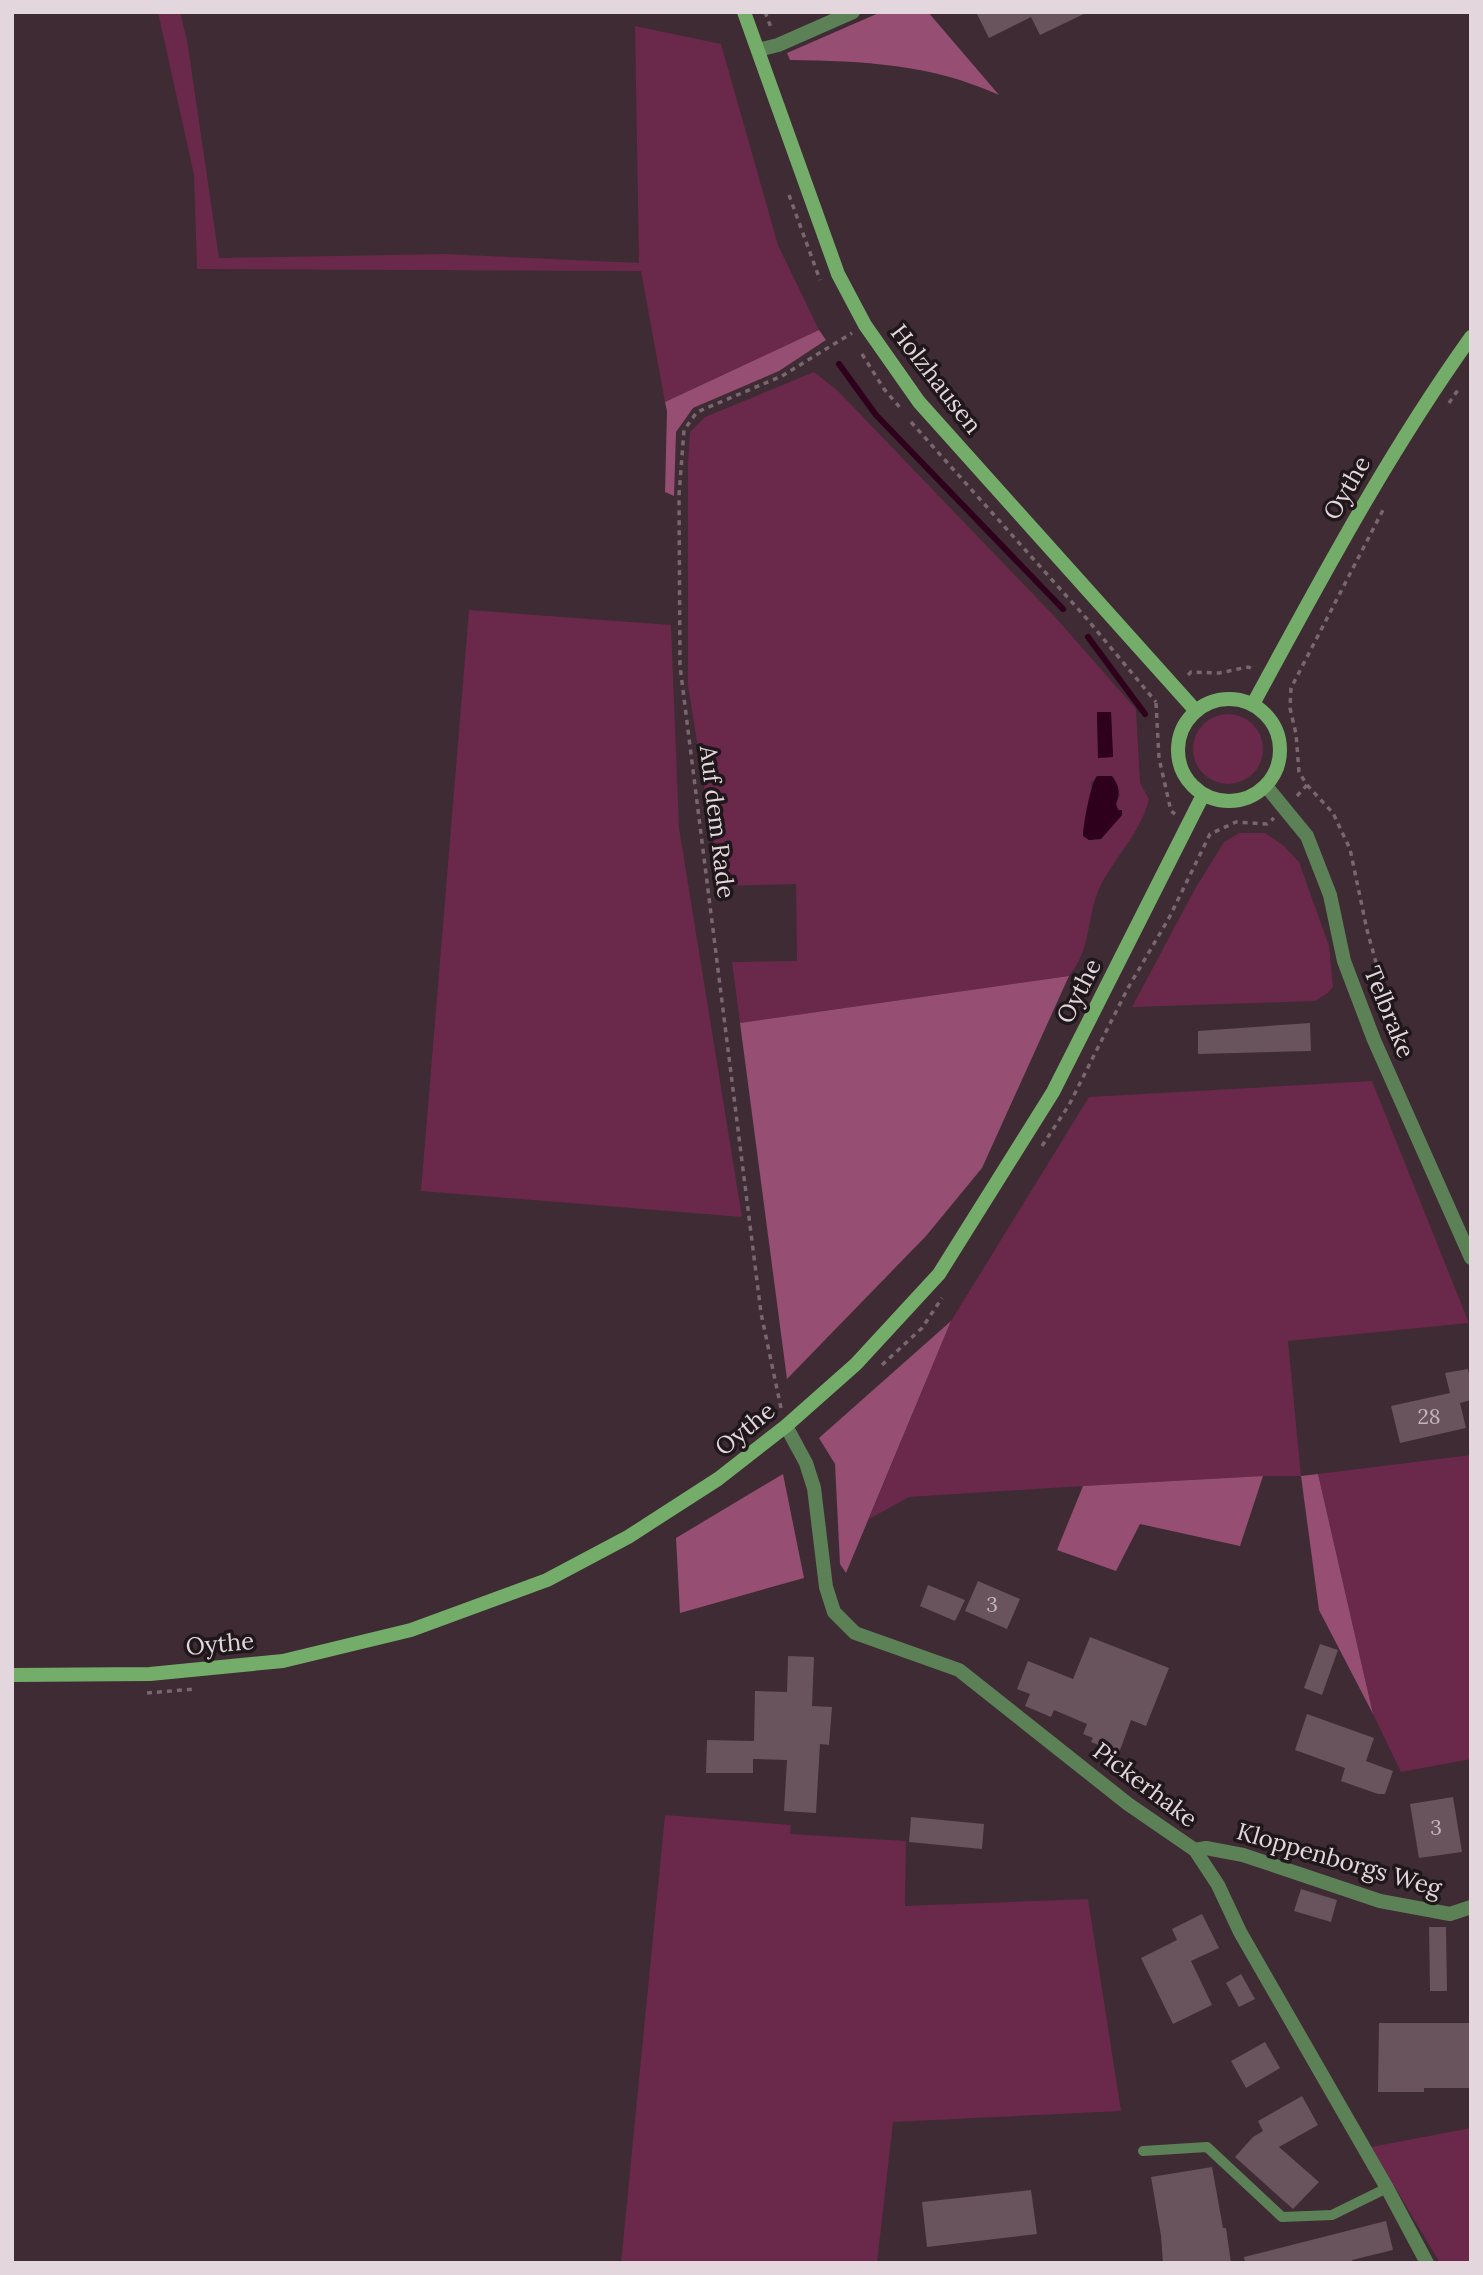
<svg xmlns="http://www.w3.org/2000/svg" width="1483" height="2275" viewBox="0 0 1483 2275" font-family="Lora,serif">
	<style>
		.green { fill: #6a284b; fill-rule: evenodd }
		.forest { fill: #964e72 }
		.water { fill: #2e001b }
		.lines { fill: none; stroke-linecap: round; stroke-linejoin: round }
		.stream { stroke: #2e001b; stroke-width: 6 }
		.building { fill: #69535d }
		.path { stroke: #78676f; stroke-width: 3.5; stroke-dasharray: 5 5; stroke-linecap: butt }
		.service { stroke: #5d8157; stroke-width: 10 }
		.minor { stroke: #5d8157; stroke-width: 14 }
		.tertiary { stroke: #5d8157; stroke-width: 14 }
		.secondary { stroke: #74ad6a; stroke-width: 14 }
		.labels { text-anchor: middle; stroke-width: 7; stroke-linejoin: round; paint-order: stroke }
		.number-label { font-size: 21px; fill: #c4b5bc }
		.street-label { font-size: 24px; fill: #e3d6dc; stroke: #1f171a }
	</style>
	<rect width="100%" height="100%" fill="#3e2b34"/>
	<path class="green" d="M158 12H180L187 40 219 258 444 254 639 263 635 26 721 44 778 245 819 330 665 402 641 271 197 269 194 175Z
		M814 372 837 390 1056 618 1136 709 1140 783 1149 799C1142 831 1113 859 1099 889 1086 919 1092 948 1069 976L740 1023 732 962 797 961 796 884 720 886 688 685V464L690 432 705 417ZM1111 712 1113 757 1098 758 1097 713ZM1107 776 1120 795 1116 804 1122 815 1101 839 1089 840 1087 811 1092 793 1091 782Z
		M469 610 671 625 679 828 742 1217 421 1191Z
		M1193 749a35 35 0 1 1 70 0a35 35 0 1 1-70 0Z
		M1239 833H1265L1284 846 1299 862 1329 946 1333 987 1328 993 1315 1001 1132 1007 1195 889 1224 842Z
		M1372 1081 1469 1323 1288 1341 1301 1476H1263L1083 1486 909 1497 869 1519 951 1321 1089 1097Z
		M1471 1455V1759L1401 1772 1373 1714 1318 1474Z
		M665 1815 791 1825 790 1834 906 1841 905 1906 1088 1899 1121 2111 893 2122 877 2263H621Z
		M1471 2128V2263H1440L1371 2147Z"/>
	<path class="forest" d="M881 12H928L999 95C931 64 863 61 790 60L787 53Z
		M819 330 826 340 779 371 693 408 676 432 674 496 665 492 667 411 665 402Z
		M1069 976 982 1168 926 1236 787 1379 740 1023Z
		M951 1321 846 1573 840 1564 835 1464 819 1438Z
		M783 1474 804 1578 680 1613 676 1538Z
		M1318 1474 1373 1714 1319 1610 1301 1476Z
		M1263 1476 1240 1546 1140 1524 1116 1571 1057 1550 1083 1486Z"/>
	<path class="water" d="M1097 712H1111L1113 757 1098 758Z
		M1097 776H1112C1120 787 1120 792 1116 804L1118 810H1122V815L1101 839 1089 840 1083 836C1083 825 1091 782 1097 776Z"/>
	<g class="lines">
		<path class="stream" d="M839 364 876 415 1063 609
			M1088 637 1145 714"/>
	</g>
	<path class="building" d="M976 12H1088L1040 35 1031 17 989 38Z
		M1310 1023 1311 1051 1198 1054V1031Z
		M1468 1369 1471 1382V1400L1460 1403 1466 1428 1400 1443 1391 1406 1450 1393 1445 1373Z
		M978 1581 1020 1599 1007 1629 965 1611Z
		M928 1585 965 1600 955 1621 920 1606Z
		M1090 1637 1169 1668 1146 1726 1131 1720 1119 1753 1091 1742 1093 1738 1083 1734 1087 1724 1054 1710 1051 1717 1025 1706 1030 1694 1017 1689 1028 1661 1073 1679Z
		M1320 1644 1338 1650 1322 1695 1304 1688Z
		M788 1656 814 1657 812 1706 832 1707 829 1745 820 1744 816 1813 784 1811 787 1760 753 1759V1773H706L707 1740 754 1741 755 1691 787 1692Z
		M1307 1714 1374 1738 1366 1761 1393 1771 1385 1794H1378L1341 1781 1345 1768 1295 1750Z
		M1453 1797 1462 1852 1419 1858 1410 1804Z
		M911 1817 984 1824 982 1849 909 1842Z
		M1301 1889 1337 1900 1331 1922 1294 1911Z
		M1202 1914 1219 1948 1191 1961 1212 2005 1173 2024 1141 1958 1177 1940 1172 1929Z
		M1429 1927H1446L1447 1991H1430Z
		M1241 1974 1255 1999 1239 2007 1226 1983Z
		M1379 2023H1469L1470 2088H1424V2092H1378Z
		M1265 2042 1280 2068 1246 2088 1231 2061Z
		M1302 2096 1318 2125 1279 2147 1319 2182 1293 2209 1235 2157 1253 2137 1263 2131 1258 2121Z
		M1212 2167 1223 2228H1226L1231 2263H1163L1161 2236 1151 2177Z
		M1031 2190 1037 2234 927 2247 922 2202Z
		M1386 2221 1393 2250 1352 2260 1353 2263H1245L1244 2257Z"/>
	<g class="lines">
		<path class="path" d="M765 12 772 30
			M789 195 820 280
			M862 354 884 389 902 410
			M1449 403 1460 387
			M911 422 1087 619 1156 702
			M1188 675 1191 672 1219 673 1248 667 1255 670
			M1156 703 1159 758 1171 811 1175 814
			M1307 785 1333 813 1350 849 1367 930 1377 966 1396 1021 1397 1046
			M1297 796 1307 785 1299 772 1296 734 1290 708 1291 688 1384 508
			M1042 1146 1069 1105 1128 988 1169 918 1210 834 1236 822 1267 824 1274 818
			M882 1365 922 1328 942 1298
			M781 1408 761 1313 680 666 679 495 684 430 697 412 782 376 852 333
			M147 1693 195 1689"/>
		<path class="service" d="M1143 2151 1207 2147 1282 2217 1332 2215 1387 2188"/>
		<path class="minor" d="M758 50 778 45 853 12
			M786 1426 806 1463 814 1488 826 1587 834 1612 855 1633 959 1670 1128 1804 1195 1850 1218 1885 1240 1932 1387 2188 1427 2263
			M1195 1850 1206 1848 1243 1855 1380 1901 1450 1914 1471 1907"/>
		<path class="tertiary" d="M1266 786 1307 836 1330 895 1344 961 1374 1040 1471 1258"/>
		<path class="secondary" d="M744 12 838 274 865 325 919 402 1196 711
			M1178 750a51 51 0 1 1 102 0a51 51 0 1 1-102 0Z
			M1253 704C1321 579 1388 453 1471 337
			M12 1675 150 1674 283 1661 411 1630 547 1580 628 1537 718 1479 786 1426 856 1364 939 1274 1053 1092 1203 795"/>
	</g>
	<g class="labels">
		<g class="number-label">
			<text x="1429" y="1424">28</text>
			<text x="992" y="1612">3</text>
			<text x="1436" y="1835">3</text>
		</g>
		<g class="street-label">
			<text transform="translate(936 379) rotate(52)" y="8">Holzhausen</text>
			<text transform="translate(1347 488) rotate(-60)" y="8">Oythe</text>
			<text transform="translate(717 822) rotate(83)" y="8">Auf dem Rade</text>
			<text transform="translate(1079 991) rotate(-63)" y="8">Oythe</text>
			<text transform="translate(1389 1012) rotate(68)" y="8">Telbrake</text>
			<text transform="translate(745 1429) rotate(-39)" y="8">Oythe</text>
			<text transform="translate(220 1644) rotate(-5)" y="8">Oythe</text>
			<text transform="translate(1145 1785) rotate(37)" y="8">Pickerhake</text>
			<text transform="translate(1339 1860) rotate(16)" y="8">Kloppenborgs Weg</text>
		</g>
	</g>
	<rect width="1483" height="2275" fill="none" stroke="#e3d6dc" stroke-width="28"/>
</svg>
